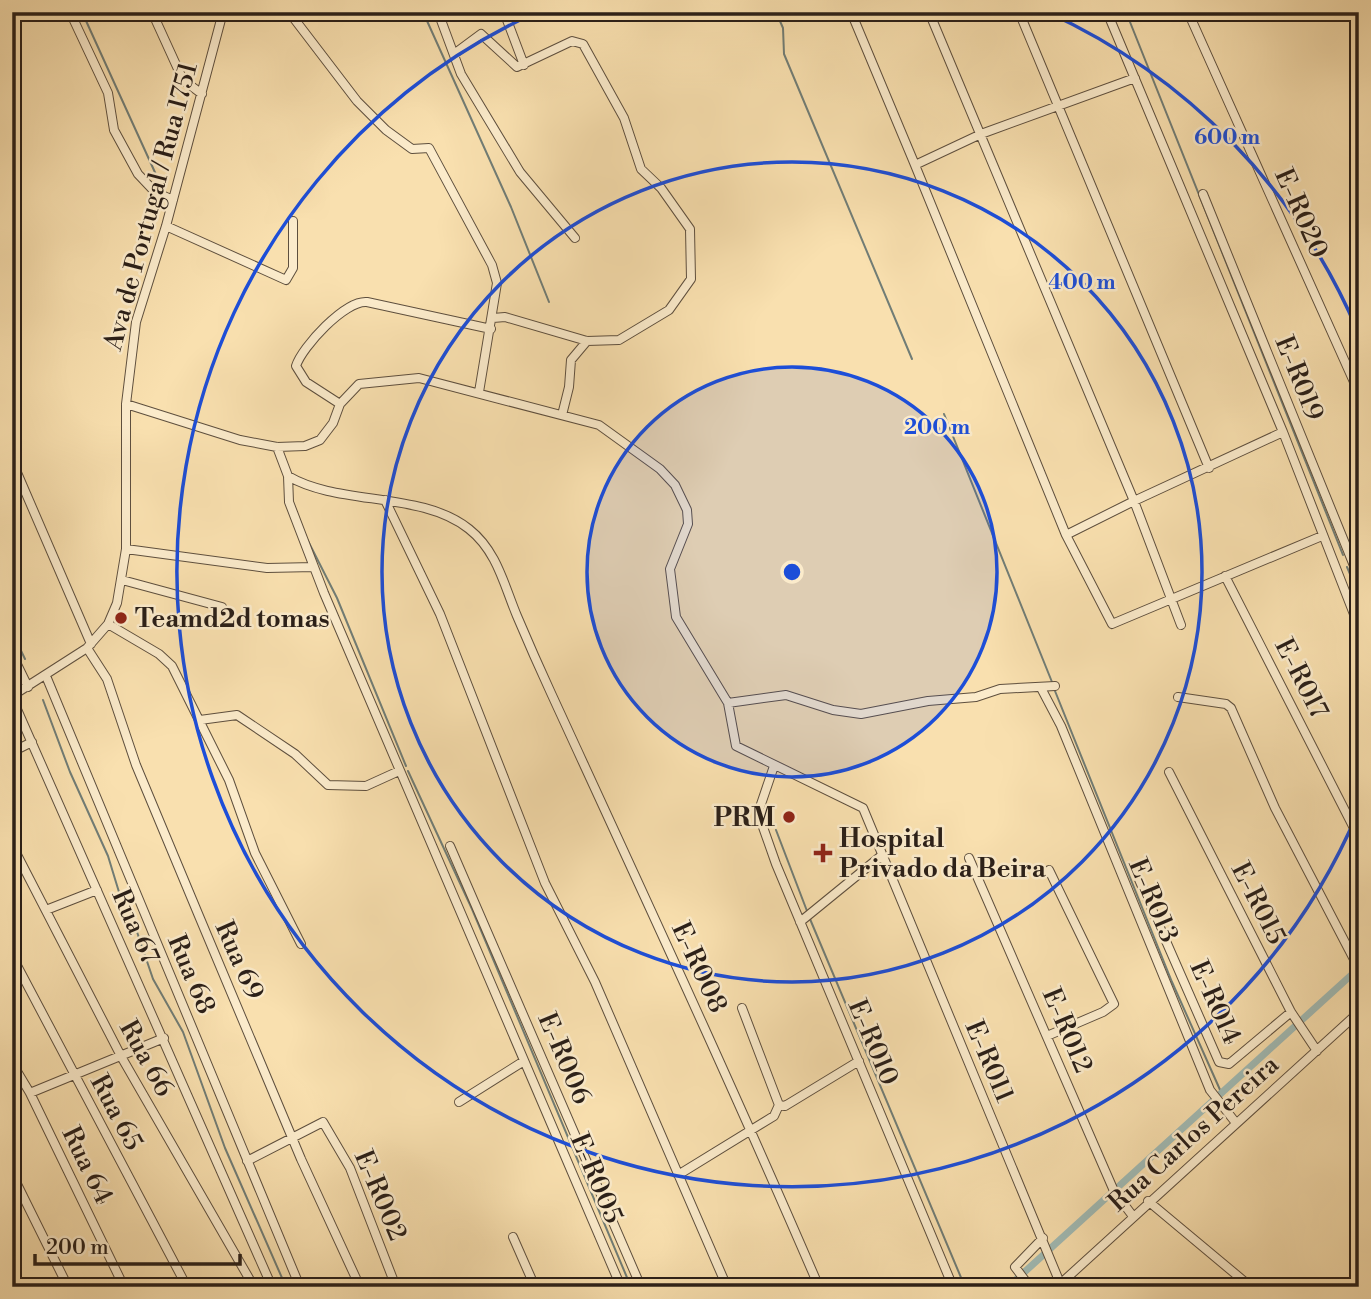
<svg xmlns="http://www.w3.org/2000/svg" width="1371" height="1299" viewBox="0 0 1371 1299" font-family="'Libre Bodoni',serif">
	<style>
		.lines { fill: none; stroke-linecap: round; stroke-linejoin: round }
		.stream { stroke: #717d76; stroke-width: 2 }
		.canal { stroke: #a1bbb5; stroke-width: 7 }
		.minor-casing { stroke: #5e4f3e; stroke-width: 10 }
		.minor { stroke: #fbebcb; stroke-width: 8 }
		.ring { fill: none; stroke: #1d4ed8; stroke-width: 3.5 }
		.poi-dot { fill: #8f2418; stroke: #fbebcb; stroke-width: 2.5 }
		.labels { text-anchor: middle; stroke-width: 5; stroke-linejoin: round; paint-order: stroke }
		.street-label { font-size: 26px; fill: #2a1f18; stroke: #fbebcb }
		.poi-label { font-size: 26px; font-weight: bold; fill: #2a1f18; stroke: #fbebcb; text-anchor: start }
		.centre { fill: #1d4ed8; stroke: #fbebcb; stroke-width: 3.5 }
		.ring-label { font-size: 21px; text-anchor: middle; font-weight: bold; fill: #1d4ed8; stroke: #fbebcb; stroke-width: 5; stroke-linejoin: round; paint-order: stroke }
	</style>
	<rect width="100%" height="100%" fill="#f9e0af"/>
	<filter id="stains"><feTurbulence type="fractalNoise" baseFrequency=".00286" numOctaves="4"/><feColorMatrix values="0 0 0 0 .2 0 0 0 0 .09 0 0 0 0 .02 0 0 0 .5 -.17"/></filter>
	<radialGradient id="worn" r=".72"><stop offset=".6" stop-color="#630" stop-opacity="0"/><stop offset="1" stop-color="#630" stop-opacity=".3"/></radialGradient>
	<g class="lines">
		<path class="stream" d="M82 12 158 179
			M423 12 511 207 549 302
			M776 12 783 28 784 54 912 359
			M1126 12 1343 555
			M944 414 1052 682
			M307 539 337 598 406 766
			M1347 567 1359 595
			M12 632 25 659
			M1055 691 1172 982 1221 1092
			M43 700 70 772 108 856 126 915 136 929 153 979 183 1032 225 1148 286 1287
			M408 771 472 909 631 1287
			M776 830 807 911
			M810 919 965 1287"/>
		<path class="canal" d="M1008 1287 1359 968"/>
		<defs>
			<path id="minor" d="M70 12 108 93 114 130 138 174 155 192 173 200
				M152 12 183 80 202 94
				M289 12 357 101 386 130 412 149 429 148 492 265 497 283 479 392
				M438 12 461 74 520 172 575 238
				M504 12 524 65
				M851 12 915 165 981 134 1135 78
				M929 12 1134 501 1283 432
				M1019 12 1209 468
				M1107 12 1283 432 1359 627
				M1188 12 1359 393
				M454 54 481 34 517 67 572 41 583 44 624 118 641 169 661 188 690 229 691 279 669 310 619 340 587 341 505 317 493 318
				M915 165 1066 535 1112 624 1322 536
				M1203 194 1359 578
				M166 226 286 280 293 268V221
				M126 404 240 440 277 447 305 446 320 440 333 423 340 404 359 384 419 378 599 425 660 469 675 485 687 510 688 524 670 569 676 617 728 703 736 746 863 808 1060 1283
				M340 404 306 382 296 366C302 347 345 300 367 302L491 329
				M562 415 569 387 571 360 587 341
				M277 447 288 476 289 502 324 593 621 1287
				M12 461 91 644
				M288 476C338 506 422 491 469 529 497 551 504 585 517 616 528 642 539 667 551 693 642 891 733 1087 819 1287
				M385 500 440 614 545 883 595 982 727 1287
				M1066 535 1134 501 1181 625
				M126 549 267 568 314 567
				M1225 576 1359 838
				M122 580 222 607
				M108 624 159 654 172 666 229 780 255 853 301 944
				M87 648 107 679 136 765 199 916 301 1159 360 1287
				M12 654 28 687
				M46 676 300 1287
				M1041 688 1061 726 1210 1090 1236 1123
				M12 696 87 648 108 624 117 603 126 549V404L136 322 166 226 223 12
				M1178 697 1226 704 1231 708 1275 808 1359 969
				M12 698 272 1287
				M728 703 786 695 833 710 861 714 928 701 976 697 1000 689 1055 686
				M200 720 237 715 295 754 328 785 366 786 399 771
				M12 752 32 742
				M774 766 758 813 776 864 953 1287
				M1169 772 1291 1012 1317 1051
				M12 845 122 1058 254 1287
				M450 846 641 1287
				M969 858 1114 1191 1132 1215
				M1137 875 1219 1062 1229 1064 1291 1012
				M46 910 97 890
				M800 922 881 856
				M12 956 187 1287
				M742 1008 779 1105 785 1106 859 1061
				M1047 1036 1103 1012 1114 1004 1049 870
				M12 1063 30 1093 124 1287
				M30 1093 164 1038
				M459 1102 524 1061
				M247 1161 323 1122 350 1168 396 1287
				M12 1174 68 1287
				M678 1175 774 1116 779 1105
				M1148 1201 1251 1287
				M513 1237 535 1287
				M1058 1286 1359 1012
				M1030 1287 1015 1267 1043 1238
				M1353 1287 1359 1282"/>
		</defs>
		<use href="#minor" class="minor-casing"/>
		<use href="#minor" class="minor"/>
	</g>
	<circle cx="792" cy="572" r="205" fill="#1d4ed8" fill-opacity=".12"/>
	<g class="ring">
		<circle cx="792" cy="572" r="205"/>
		<circle cx="792" cy="572" r="410"/>
		<path d="M1358 812A615 615 0 1 1 537 12M1047 12A615 615 0 0 1 1358 332"/>
	</g>
	<g class="poi-dot">
		<circle cx="121" cy="618" r="7"/>
		<circle cx="789" cy="817" r="7"/>
		<path d="M819.5 842.5h7v7h7v7h-7v7h-7v-7h-7v-7h7z"/>
	</g>
	<g class="labels">
		<g class="street-label">
			<text transform="translate(150 206) rotate(-75)" y="9">Ava de Portugal / Rua 1751</text>
			<text transform="translate(1302 213) rotate(66)" y="9">E-R020</text>
			<text transform="translate(1300 378) rotate(68)" y="9">E-R019</text>
			<text transform="translate(1302 678) rotate(63)" y="9">E-R017</text>
			<text transform="translate(1154 900) rotate(67)" y="9">E-R013</text>
			<text transform="translate(1259 903) rotate(63)" y="9">E-R015</text>
			<text transform="translate(136 926) rotate(66)" y="9">Rua 67</text>
			<text transform="translate(240 960) rotate(66)" y="9">Rua 69</text>
			<text transform="translate(700 967) rotate(65)" y="9">E-R008</text>
			<text transform="translate(192 974) rotate(67)" y="9">Rua 68</text>
			<text transform="translate(1216 1002) rotate(66)" y="9">E-R014</text>
			<text transform="translate(1068 1030) rotate(67)" y="9">E-R012</text>
			<text transform="translate(874 1042) rotate(67)" y="9">E-R010</text>
			<text transform="translate(147 1058) rotate(61)" y="9">Rua 66</text>
			<text transform="translate(565 1058) rotate(67)" y="9">E-R006</text>
			<text transform="translate(990 1061) rotate(67)" y="9">E-R011</text>
			<text transform="translate(117 1112) rotate(62)" y="9">Rua 65</text>
			<text transform="translate(1193 1133) rotate(-42)" y="9">Rua Carlos Pereira</text>
			<text transform="translate(88 1165) rotate(64)" y="9">Rua 64</text>
			<text transform="translate(597 1178) rotate(67)" y="9">E-R005</text>
			<text transform="translate(381 1195) rotate(67)" y="9">E-R002</text>
		</g>
		<g class="poi-label">
			<text x="135" y="627">Teamd2d tomas</text>
			<text x="775" y="826" text-anchor="end">PRM</text>
			<text x="839" y="847">Hospital<tspan x="839" dy="30">Privado da Beira</tspan></text>
		</g>
	</g>
	<circle cx="792" cy="572" r="10" class="centre"/>
	<g class="ring-label">
		<text x="1227" y="144">600 m</text>
		<text x="1082" y="289">400 m</text>
		<text x="937" y="434">200 m</text>
	</g>
	<rect width="1371" height="1299" fill="none" stroke="#f9e0af" stroke-width="42"/>
	<rect x="14" y="14" width="1343" height="1271" fill="none" stroke="#2a1f18" stroke-width="3.5"/>
	<rect x="21" y="21" width="1329" height="1257" fill="none" stroke="#2a1f18" stroke-width="2"/>
	<path d="M35 1254v10h205v-10" fill="none" stroke="#2a1f18" stroke-width="3.5"/>
	<text x="46" y="1254" font-size="21" fill="#2a1f18" stroke="#fbebcb" stroke-width="5" paint-order="stroke">200 m</text>
	<rect width="100%" height="100%" filter="url(#stains)"/>
	<rect width="100%" height="100%" fill="url(#worn)"/>
</svg>
